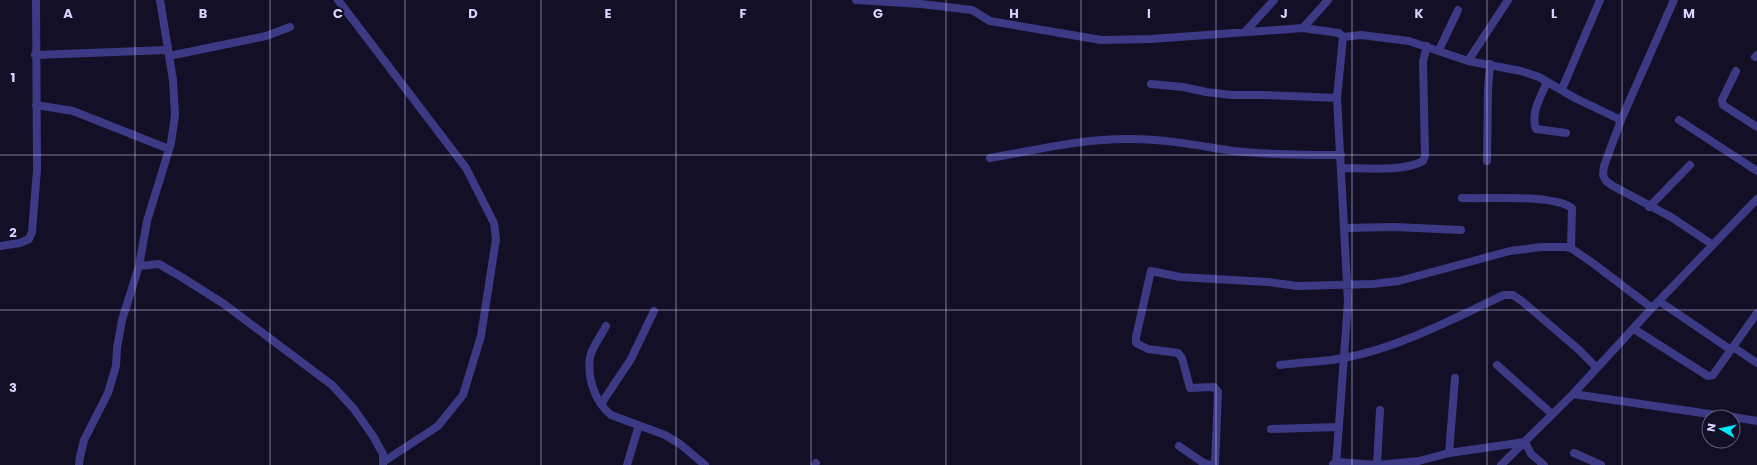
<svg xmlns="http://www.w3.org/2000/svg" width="1757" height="465" viewBox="0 0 1757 465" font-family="Poppins,sans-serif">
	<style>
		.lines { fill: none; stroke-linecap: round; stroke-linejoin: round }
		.minor { stroke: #3d3a85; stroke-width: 8 }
		.grid { fill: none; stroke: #d9d4ff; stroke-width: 1; stroke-opacity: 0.55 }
		.grid-label { font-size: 13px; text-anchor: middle; font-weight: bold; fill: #d9d4ff; stroke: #130f26; stroke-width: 4; stroke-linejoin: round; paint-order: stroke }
	</style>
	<rect width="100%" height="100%" fill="#130f26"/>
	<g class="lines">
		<path class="minor" d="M338 0 466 168 494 223 496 239 481 336 463 395 438 426 383 462
			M856 0 921 4 972 10 990 21 1101 40 1151 39 1303 28 1339 33 1343 37 1337 98 1348 302 1336 465
			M1674 0 1621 120 1604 166 1603 175 1606 181 1613 186 1671 217 1713 245
			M1303 28 1328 0
			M1244 33 1274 0
			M1343 37 1361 35 1409 41 1468 61 1521 71 1539 77 1575 98 1621 120
			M1439 50 1458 10
			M35 55 168 50
			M169 56 266 36 290 27
			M1755 57 1757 55
			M1468 61 1508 0
			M1736 71 1722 100 1723 105 1757 127
			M1547 82C1541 96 1530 114 1536 129L1566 133
			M1151 84 1183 87 1206 92 1232 95H1264L1337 98
			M1562 89 1600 0
			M36 105 73 111 169 149
			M1679 120 1757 171
			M990 158C1037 150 1084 138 1132 139 1166 139 1200 146 1234 151 1270 155 1305 155 1341 155
			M1487 161 1488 89 1490 64
			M1342 168C1364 168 1404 172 1423 161L1425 156 1423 61 1427 46
			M1462 198C1489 199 1551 194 1572 208L1571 248
			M1649 207 1690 165
			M1344 228 1394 227 1461 230
			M0 246 20 243 29 239 32 232 37 170 36 0
			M139 266 159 264 183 278 224 304 332 385 354 409 373 436 383 454V465
			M1659 301 1731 350
			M606 326C601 336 592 347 590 357 587 378 595 402 611 415L665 435 680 444 705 465
			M1634 329 1708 376 1713 375 1757 313
			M1733 347 1757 363
			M1280 365C1301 362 1323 362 1344 358 1401 347 1452 319 1504 295H1513L1523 302 1578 349 1597 368
			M1497 365 1552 414
			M1573 394 1730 417
			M601 404 631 359 654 311
			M1733 417 1757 421
			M1271 429 1339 427
			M1525 442 1531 454 1544 465
			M1179 446 1202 462 1210 465
			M1449 453 1455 378
			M1574 453 1601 465
			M1333 464 1337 462 1377 465 1419 461 1449 453 1525 442
			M79 465 80 457 84 440 108 393 116 366 117 348 122 320 139 266 147 221 171 143 175 115 173 80 160 0
			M627 465 639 425
			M815 465 816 463
			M1215 465 1218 392 1214 387 1190 388 1182 358 1178 353 1148 349 1136 343V337L1151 271 1180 277 1268 282 1297 286 1373 284 1399 281 1510 251 1541 247H1565L1571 248 1594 264 1652 308
			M1377 465 1380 410
			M1501 465 1573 394 1652 308 1757 199"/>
	</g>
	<path class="grid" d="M135 0V465M270 0V465M405 0V465M541 0V465M676 0V465M811 0V465M946 0V465M1081 0V465M1216 0V465M1352 0V465M1487 0V465M1622 0V465M0 155H1757M0 310H1757"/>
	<g class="grid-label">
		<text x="68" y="18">A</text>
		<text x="203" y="18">B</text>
		<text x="338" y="18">C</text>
		<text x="473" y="18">D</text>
		<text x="608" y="18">E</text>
		<text x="743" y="18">F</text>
		<text x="878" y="18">G</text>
		<text x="1014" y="18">H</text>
		<text x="1149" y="18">I</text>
		<text x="1284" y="18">J</text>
		<text x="1419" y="18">K</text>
		<text x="1554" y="18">L</text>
		<text x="1689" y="18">M</text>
		<text x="13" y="82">1</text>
		<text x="13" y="237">2</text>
		<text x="13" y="392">3</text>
	</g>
	<g transform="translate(1721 429) rotate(279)"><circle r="19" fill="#130f26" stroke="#625e7d"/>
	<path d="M0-3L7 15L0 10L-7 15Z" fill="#00e5ff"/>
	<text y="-6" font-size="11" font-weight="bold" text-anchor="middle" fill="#d9d4ff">N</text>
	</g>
</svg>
